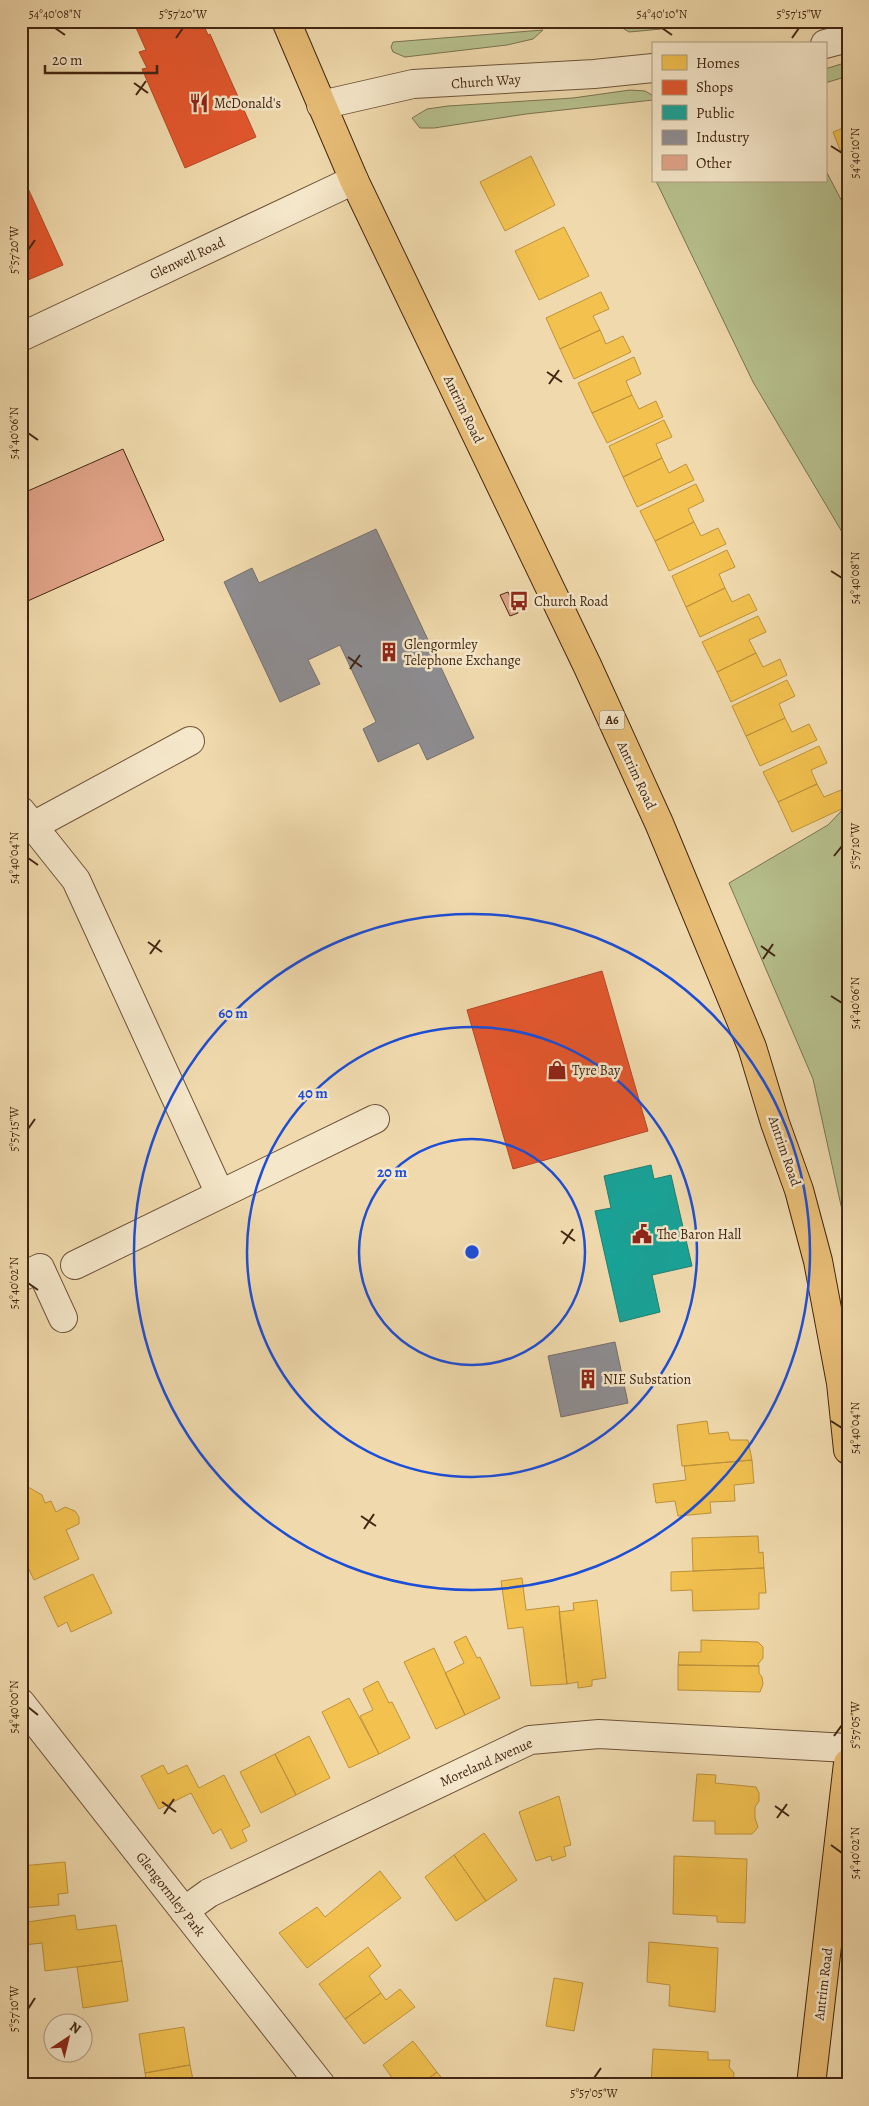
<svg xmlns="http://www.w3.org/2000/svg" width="869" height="2106" viewBox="0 0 869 2106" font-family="Alegreya,serif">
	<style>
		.green { fill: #b6c08d; stroke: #7c7350 }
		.homes { fill: #f2c14e; stroke: #be923c }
		.shops { fill: #e4572e; stroke: #b44826 }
		.public { fill: #17a398; stroke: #247e70 }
		.industry { fill: #8d8d92; stroke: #776e6c }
		.building { fill: #e0a388; stroke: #432612 }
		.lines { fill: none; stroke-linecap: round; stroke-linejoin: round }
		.minor-casing { stroke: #6e5339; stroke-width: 30 }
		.major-casing { stroke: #432612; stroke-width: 30 }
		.minor { stroke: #f5e7ca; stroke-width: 28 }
		.major { stroke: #e8bd76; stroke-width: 28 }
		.ticks { fill: none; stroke: #432612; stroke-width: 2 }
		.ring { fill: none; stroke: #1d4ed8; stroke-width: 2.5 }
		.labels { text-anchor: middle; stroke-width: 5; stroke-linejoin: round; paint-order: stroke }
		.shield { fill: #f5e7ca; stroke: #786049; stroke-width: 1 }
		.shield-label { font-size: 12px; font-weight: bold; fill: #432612 }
		.street-label { font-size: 14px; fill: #432612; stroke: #f5e7ca }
		.poi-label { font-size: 14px; fill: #432612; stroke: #f5e7ca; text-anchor: start }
		.centre { fill: #1d4ed8; stroke: #f5e7ca; stroke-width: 2.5 }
		.ring-label { font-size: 15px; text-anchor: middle; font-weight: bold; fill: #1d4ed8; stroke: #f5e7ca; stroke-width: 5; stroke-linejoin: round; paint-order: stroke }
		.neatline { fill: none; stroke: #432612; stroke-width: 2 }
		.ticks-label { font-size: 12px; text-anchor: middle; fill: #432612 }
	</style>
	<rect width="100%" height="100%" fill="#f0daad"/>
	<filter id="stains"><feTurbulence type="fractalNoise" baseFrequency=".004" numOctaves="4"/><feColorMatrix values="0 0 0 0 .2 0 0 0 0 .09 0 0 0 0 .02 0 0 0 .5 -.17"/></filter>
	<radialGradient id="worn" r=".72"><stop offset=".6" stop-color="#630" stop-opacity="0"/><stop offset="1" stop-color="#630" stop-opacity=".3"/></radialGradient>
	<path class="green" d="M611 21H748L629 32Z
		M543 30 533 39 507 45 405 57 393 52 391 47 393 42Z
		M848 62V76L825 83V69Z
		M630 90 645 91 652 95 653 100 526 114 434 128H420L412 118 427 109 448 106 573 98Z
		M825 169 848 213V542L753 382 656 181H825Z
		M848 804V1237L813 1079 729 883 828 825Z"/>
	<path class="homes" d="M848 126V170L833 132Z
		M531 156 555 205 505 231 480 182Z
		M564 227 589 276 539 300 515 251Z
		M601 292 609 309 593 316 600 330 560 349 546 318Z
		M600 330 606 344 623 336 631 352 574 379 560 349Z
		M634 357 641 374 626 381 632 395 592 413 578 383Z
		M632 395 639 409 656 401 663 417 607 443 592 413Z
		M664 420 672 437 656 444 662 458 623 477 609 446Z
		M662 458 669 473 686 464 694 480 637 507 623 477Z
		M696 484 704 501 688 509 694 522 655 541 640 511Z
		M694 522 701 536 718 528 726 544 669 571 655 541Z
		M727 550 735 567 719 574 725 588 686 607 672 576Z
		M725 588 732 602 749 594 757 610 700 637 686 607Z
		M758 616 766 632 749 640 756 653 717 672 702 642Z
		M756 653 763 667 780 659 787 675 731 702 717 672Z
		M787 680 795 696 779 704 785 718 746 736 732 706Z
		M785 718 792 732 809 724 817 740 760 766 746 736Z
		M819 746 827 763 811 770 817 784 778 802 763 772Z
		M817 784 824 797 841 790 848 806 792 832 778 802Z
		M707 1421 709 1434 728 1432 730 1440H748L752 1460 682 1466 677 1425Z
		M752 1460 754 1483 734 1485 735 1501 710 1502 711 1513 678 1516 675 1501 656 1503 653 1484 686 1480 684 1466Z
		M21 1483 42 1495 45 1503 51 1501 56 1512 65 1507 75 1511 79 1517V1524L66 1530 79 1559 34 1580 21 1553V1546L27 1543 21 1531Z
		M758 1536 759 1553 763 1552 764 1568 693 1571 692 1538Z
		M764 1568 766 1593H759V1609L693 1611 692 1590 671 1591V1572Z
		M93 1574 112 1613 71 1632 67 1622 58 1627 44 1597Z
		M522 1578 526 1610 559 1606 567 1684 531 1686 523 1627 508 1629 501 1581Z
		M597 1600 606 1678 592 1680V1686L578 1688V1682L567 1684 559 1612 574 1610 573 1603Z
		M466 1636 477 1658 480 1657 500 1698 465 1715 445 1673 464 1663 454 1642Z
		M701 1640 758 1642 763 1647V1658L758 1664 759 1666 678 1665 679 1652H701Z
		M434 1648 465 1715 436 1729 404 1662Z
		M678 1665 759 1666V1673L762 1677 763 1684 760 1692 678 1690Z
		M378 1681 389 1703 392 1702 410 1738 379 1754 360 1716 373 1710 363 1689Z
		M349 1698 379 1754 349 1768 322 1712Z
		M309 1736 330 1778 296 1795 275 1754Z
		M275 1754 296 1795 261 1813 240 1772Z
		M163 1765 168 1774 187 1765 199 1788 224 1775 250 1826 242 1830 247 1841 231 1849 221 1829 213 1834 191 1793 159 1809 141 1776Z
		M697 1774 716 1775 715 1783 756 1787 759 1793V1801L755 1807V1818L758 1827 754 1832 752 1834H715V1821H693Z
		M559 1796 571 1845 564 1847 566 1856 552 1861 551 1856 536 1861 519 1812Z
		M484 1833 517 1880 486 1901 454 1855Z
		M454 1855 486 1901 456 1921 425 1877Z
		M674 1856 747 1859 745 1923 717 1922V1916L673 1914Z
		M65 1862 68 1893 58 1894 59 1905 21 1908V1866Z
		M380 1871 401 1898 307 1968 279 1933 317 1907 325 1917Z
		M75 1915 77 1930 116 1925 122 1961 45 1971 42 1943 24 1945 21 1923Z
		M649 1942 718 1948 715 2012 669 2006 670 1985 647 1982Z
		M368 1947 381 1966 369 1976 381 1993 345 2019 319 1984Z
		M122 1961 128 2001 83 2008 77 1967Z
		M554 1978 583 1983 574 2031 546 2026Z
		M400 1989 415 2007 364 2044 345 2019 381 1993 386 2000Z
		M184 2027 190 2065 145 2073 139 2034Z
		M413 2041 437 2072 420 2085H397L383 2065Z
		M653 2049 708 2052V2060H730L729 2067 734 2073 733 2085H651Z
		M190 2065 194 2085H147L145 2073Z
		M437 2072 447 2085H420Z"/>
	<path class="shops" d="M133 21H202L208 35 210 34 256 137 185 168 142 69 147 68 139 52 146 50Z
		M21 173 63 265 21 283Z
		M602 971 648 1131 513 1169 467 1010Z"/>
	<path class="public" d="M651 1165 654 1179 671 1175 692 1266 652 1275 660 1312 620 1322 595 1211 611 1208 604 1176Z"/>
	<path class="industry" d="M376 529 474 738 427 760 419 743 378 762 363 729 376 722 340 645 308 660 320 684 280 702 224 582 252 568 259 583Z
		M615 1342 628 1403 561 1417 548 1356Z"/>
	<path class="building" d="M123 449 164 540 21 604V494Z
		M508 592 518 613 510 616 500 595Z"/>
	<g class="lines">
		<defs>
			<path id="minor" d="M825 44 848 38
				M321 105 413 84 594 74 653 68
				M21 337 354 180
				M21 811 76 880 220 1194
				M33 826 190 741
				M75 1265 375 1119
				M21 1277 40 1268 63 1318
				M21 1703 321 2085
				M184 1911 209 1893 530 1740 599 1734 848 1748"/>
			<path id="major" d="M286 21 354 180 587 665 659 823 752 1047 775 1123 799 1190 818 1261 841 1383 848 1450
				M811 2085 848 1763"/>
		</defs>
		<use href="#minor" class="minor-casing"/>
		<use href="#major" class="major-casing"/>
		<use href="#minor" class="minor"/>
		<use href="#major" class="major"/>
	</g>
	<path class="ticks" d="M55 28 65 35M662 28 672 35M176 38 183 28M792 38 799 28M134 83 148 93M136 95 146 81M831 146 842 153M28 250 35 240M547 372 562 382M549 384 559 370M28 433 38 440M831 571 842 578M348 657 362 667M350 669 360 655M834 856 842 846M28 858 38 865M148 942 162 952M761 946 775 956M150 954 160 940M763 959 773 944M831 996 842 1003M28 1129 35 1119M561 1231 575 1241M563 1244 573 1229M28 1283 38 1290M831 1421 842 1428M361 1516 376 1526M364 1529 374 1514M28 1707 38 1715M834 1736 842 1725M162 1802 176 1812M775 1806 789 1816M164 1814 174 1799M777 1818 787 1804M831 1845 842 1853M28 2009 35 1998M594 2078 601 2068"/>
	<g class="ring">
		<circle cx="472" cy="1252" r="113"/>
		<circle cx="472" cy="1252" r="225"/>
		<circle cx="472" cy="1252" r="338"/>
	</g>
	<defs>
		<symbol id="restaurant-bare" viewBox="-9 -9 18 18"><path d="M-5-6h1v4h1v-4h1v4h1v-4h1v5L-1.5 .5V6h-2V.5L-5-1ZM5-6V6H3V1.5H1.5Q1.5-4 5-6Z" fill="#8f2418" stroke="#f5e7ca" stroke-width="2.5" paint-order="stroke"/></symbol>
		<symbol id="bus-bare" viewBox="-9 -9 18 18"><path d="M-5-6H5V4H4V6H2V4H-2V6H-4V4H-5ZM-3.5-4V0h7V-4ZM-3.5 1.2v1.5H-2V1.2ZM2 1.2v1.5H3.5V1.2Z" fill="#8f2418" stroke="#f5e7ca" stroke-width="2.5" paint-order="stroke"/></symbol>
		<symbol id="building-bare" viewBox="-9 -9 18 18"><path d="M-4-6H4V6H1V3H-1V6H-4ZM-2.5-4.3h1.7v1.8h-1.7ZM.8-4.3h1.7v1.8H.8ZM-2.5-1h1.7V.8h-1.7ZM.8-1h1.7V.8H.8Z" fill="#8f2418" stroke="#f5e7ca" stroke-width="2.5" paint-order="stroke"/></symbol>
		<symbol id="shop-bare" viewBox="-9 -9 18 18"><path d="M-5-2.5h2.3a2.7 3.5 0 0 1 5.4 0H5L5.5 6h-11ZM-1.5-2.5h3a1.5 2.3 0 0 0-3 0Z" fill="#8f2418" stroke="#f5e7ca" stroke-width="2.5" paint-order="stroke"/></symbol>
		<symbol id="civic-bare" viewBox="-9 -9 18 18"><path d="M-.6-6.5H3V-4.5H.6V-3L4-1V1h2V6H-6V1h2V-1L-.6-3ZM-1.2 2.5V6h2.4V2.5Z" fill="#8f2418" stroke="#f5e7ca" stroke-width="2.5" paint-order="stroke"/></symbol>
	</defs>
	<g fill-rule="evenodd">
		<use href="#restaurant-bare" x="185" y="89" width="28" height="28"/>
		<use href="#bus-bare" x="505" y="587" width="28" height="28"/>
		<use href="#building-bare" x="375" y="638" width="28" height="28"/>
		<use href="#shop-bare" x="543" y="1056" width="28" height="28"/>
		<use href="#civic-bare" x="628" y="1220" width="28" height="28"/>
		<use href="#building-bare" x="574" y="1365" width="28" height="28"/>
	</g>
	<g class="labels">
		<rect class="shield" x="599.5" y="710.5" width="25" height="19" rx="4"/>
		<g class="shield-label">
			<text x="612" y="724">A6</text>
		</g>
		<g class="street-label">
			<text transform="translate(486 81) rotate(-4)" y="5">Church Way</text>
			<text transform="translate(187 258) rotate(-25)" y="5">Glenwell Road</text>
			<text transform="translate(464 409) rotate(64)" y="5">Antrim Road</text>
			<text transform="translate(637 775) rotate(65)" y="5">Antrim Road</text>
			<text transform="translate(785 1151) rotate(71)" y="5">Antrim Road</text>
			<text transform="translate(486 1762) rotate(-24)" y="5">Moreland Avenue</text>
			<text transform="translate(171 1894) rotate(52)" y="5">Glengormley Park</text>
			<text transform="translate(823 1984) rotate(-83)" y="5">Antrim Road</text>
		</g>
		<g class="poi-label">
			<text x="214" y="108">McDonald's</text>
			<text x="534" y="606">Church Road</text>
			<text x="404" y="649">Glengormley<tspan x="404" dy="16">Telephone Exchange</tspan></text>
			<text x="572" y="1075">Tyre Bay</text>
			<text x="657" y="1239">The Baron Hall</text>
			<text x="603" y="1384">NIE Substation</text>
		</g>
	</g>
	<circle cx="472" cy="1252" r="8" class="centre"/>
	<g class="ring-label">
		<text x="233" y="1018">60 m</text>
		<text x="313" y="1098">40 m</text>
		<text x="392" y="1177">20 m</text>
	</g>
	<rect width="869" height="2106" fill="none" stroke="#f0daad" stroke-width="55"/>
	<rect x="652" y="42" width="175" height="140" fill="#f5e7ca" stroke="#ae9a80"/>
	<rect x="662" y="55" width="25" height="15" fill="#f2c14e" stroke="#ae9a80"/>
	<text x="696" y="68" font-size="15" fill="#432612">Homes</text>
	<rect x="662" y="80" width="25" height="15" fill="#e4572e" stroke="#ae9a80"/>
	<text x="696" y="92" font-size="15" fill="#432612">Shops</text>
	<rect x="662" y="105" width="25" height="15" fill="#17a398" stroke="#ae9a80"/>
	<text x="696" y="118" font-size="15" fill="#432612">Public</text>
	<rect x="662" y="130" width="25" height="15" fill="#8d8d92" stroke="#ae9a80"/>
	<text x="696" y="142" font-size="15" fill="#432612">Industry</text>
	<rect x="662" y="155" width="25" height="15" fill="#e0a388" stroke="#ae9a80"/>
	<text x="696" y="168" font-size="15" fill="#432612">Other</text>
	<g transform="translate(68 2038) rotate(35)"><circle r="24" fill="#f5e7ca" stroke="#ae9a80"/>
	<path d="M0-4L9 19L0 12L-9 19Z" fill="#8f2418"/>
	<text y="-8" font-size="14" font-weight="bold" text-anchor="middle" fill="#432612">N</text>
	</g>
	<path d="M45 65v8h112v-8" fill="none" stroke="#432612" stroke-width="2.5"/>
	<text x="52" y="65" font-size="15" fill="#432612" stroke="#f5e7ca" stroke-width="4" paint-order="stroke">20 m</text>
	<rect x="28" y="28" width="814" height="2050" class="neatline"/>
	<g class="ticks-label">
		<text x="55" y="18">54°40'08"N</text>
		<text x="183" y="18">5°57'20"W</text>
		<text x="662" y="18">54°40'10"N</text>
		<text x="799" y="18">5°57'15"W</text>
		<text transform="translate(855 153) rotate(-90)" y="4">54°40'10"N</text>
		<text transform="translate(14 250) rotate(-90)" y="4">5°57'20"W</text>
		<text transform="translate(14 433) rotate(-90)" y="4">54°40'06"N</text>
		<text transform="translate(855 578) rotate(-90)" y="4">54°40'08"N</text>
		<text transform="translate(855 846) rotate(-90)" y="4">5°57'10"W</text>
		<text transform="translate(14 858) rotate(-90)" y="4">54°40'04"N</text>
		<text transform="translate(855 1003) rotate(-90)" y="4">54°40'06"N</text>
		<text transform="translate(14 1129) rotate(-90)" y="4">5°57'15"W</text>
		<text transform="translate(14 1283) rotate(-90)" y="4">54°40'02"N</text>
		<text transform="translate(855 1428) rotate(-90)" y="4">54°40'04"N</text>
		<text transform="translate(14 1707) rotate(-90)" y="4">54°40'00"N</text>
		<text transform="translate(855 1725) rotate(-90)" y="4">5°57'05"W</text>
		<text transform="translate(855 1853) rotate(-90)" y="4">54°40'02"N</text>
		<text transform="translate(14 2009) rotate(-90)" y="4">5°57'10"W</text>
		<text x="594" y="2097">5°57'05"W</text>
	</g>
	<rect width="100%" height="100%" filter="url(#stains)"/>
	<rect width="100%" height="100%" fill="url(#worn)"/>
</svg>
